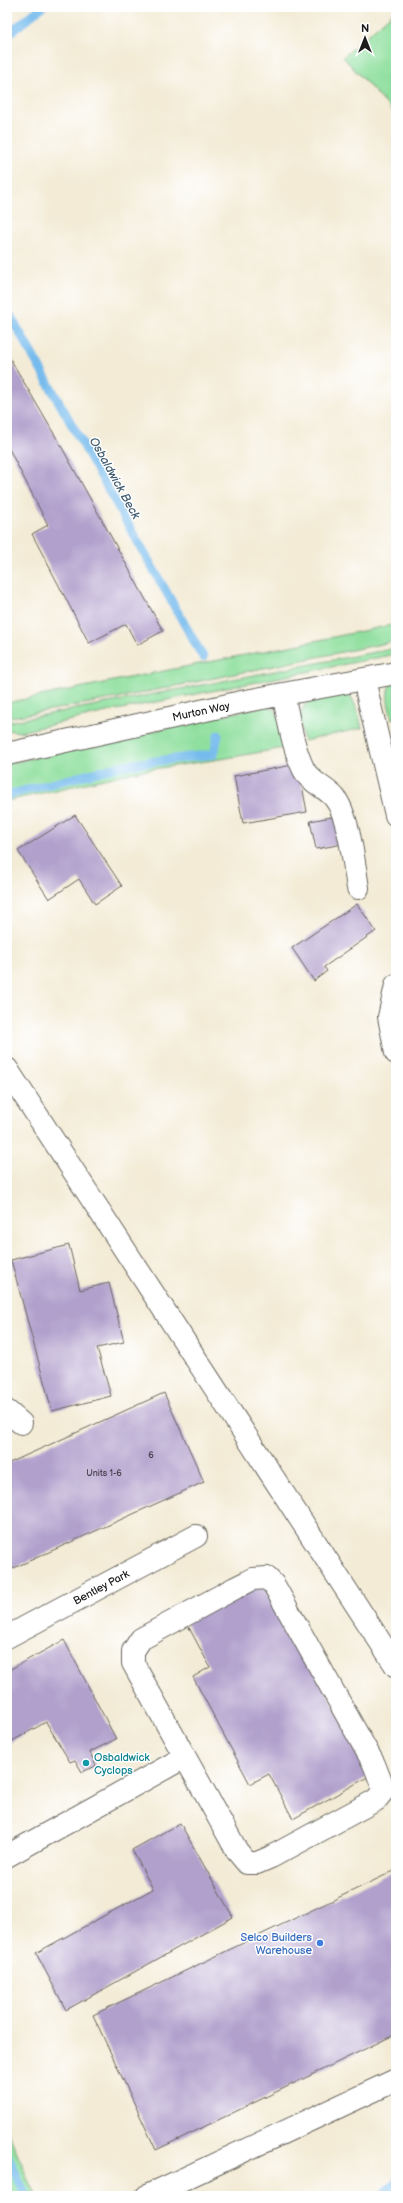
<svg xmlns="http://www.w3.org/2000/svg" width="403" height="2203" viewBox="0 0 403 2203" font-family="'Balsamiq Sans',sans-serif">
	<style>
		.green { fill: #8fdf9e; stroke: #567e5d }
		.lines { fill: none; stroke-linecap: round; stroke-linejoin: round }
		.stream { stroke: #76bbed; stroke-width: 9 }
		.building { fill: #b1a0cc }
		.minor-casing { stroke: #67645d; stroke-width: 24 }
		.minor { stroke: #fff; stroke-width: 22 }
		.culture-dot { fill: #0f9aa8; stroke: #fff; stroke-width: 1.5 }
		.shop-dot { fill: #3f7fe0; stroke: #fff; stroke-width: 1.5 }
		.labels { text-anchor: middle; stroke-width: 3; stroke-linejoin: round; paint-order: stroke }
		.number-label { font-size: 9px; fill: #413d48 }
		.street-label { font-size: 11px; fill: #1c1c1c; stroke: #fff }
		.culture-label { font-size: 11px; fill: #0d838f; stroke: #fff; text-anchor: start }
		.shop-label { font-size: 11px; fill: #366cbe; stroke: #fff; text-anchor: end }
		.water-label { font-size: 12px; font-style: italic; fill: #405c70; stroke: #fff }
	</style>
	<rect width="100%" height="100%" fill="#fff"/>
	<filter id="ink" filterUnits="userSpaceOnUse"><feTurbulence type="fractalNoise" baseFrequency=".025" numOctaves="2"/><feDisplacementMap in="SourceGraphic" scale="8" xChannelSelector="R" yChannelSelector="G"/><feConvolveMatrix kernelMatrix="1 2 1 2 8 2 1 2 1" color-interpolation-filters="sRGB"/></filter>
	<filter id="wash" filterUnits="userSpaceOnUse"><feTurbulence type="fractalNoise" baseFrequency=".012" numOctaves="4" result="noise"/><feDisplacementMap in="SourceGraphic" scale="16" xChannelSelector="R" yChannelSelector="G"/><feGaussianBlur stdDeviation="0.9" result="paint"/><feColorMatrix in="noise" values="0 0 0 0 0 0 0 0 0 0 0 0 0 0 0 0 0 1.4 0 .05"/><feComposite in="paint" operator="in"/></filter>
	<g filter="url(#wash)">
		<rect width="100%" height="100%" fill="#f3ebd5"/>
		<path class="green" d="M396 10V115L343 57Z
			M396 624V641L122 697 7 718V703C136 675 267 652 396 624Z
			M396 648V654L102 713 20 732 7 730V722Z
			M396 682V718L392 719C389 706 384 695 391 683Z
			M349 692 357 709 362 728 304 741C292 696 313 698 349 692Z
			M265 706 274 709 279 716 290 747 221 759 139 771 7 801V764Z
			M7 2130 36 2195V2196H7Z"/>
		<g class="lines">
			<path class="stream" d="M7 35 42 7
				M7 310 203 657
				M7 795 125 765 214 754 218 735
				M7 2155 26 2196
				M382 2196 396 2182"/>
		</g>
		<g id="blocks">
			<path class="building" d="M8 355 60 444 163 631 137 645 126 624 89 643 32 534 48 525 7 445Z
				M298 764 307 812 243 823 234 776Z
				M75 815 122 886 95 904 79 879 49 899 18 851Z
				M337 816 343 844 316 849 310 821Z
				M357 904 376 931 324 967 327 971 314 981 292 948Z
				M69 1245 80 1290 109 1283 124 1342 97 1348 111 1396 52 1411 11 1260Z
				M164 1393 204 1482 7 1571V1464Z
				M263 1580 373 1774 293 1819 269 1774 250 1784 193 1677 210 1667 186 1622Z
				M64 1640 116 1739 90 1752 96 1766 82 1772 75 1760 70 1762 46 1722 7 1744V1671Z
				M180 1823 233 1917 66 2010 36 1953 153 1889 132 1850Z
				M396 1870V2034L156 2150 93 2015Z"/>
		</g>
	</g>
	<g filter="url(#ink)">
		<use href="#blocks" fill-opacity="0" stroke="#67645d" stroke-width="1"/>
		<g class="lines">
			<defs>
				<path id="minor" d="M364 680 396 815
					M283 694C289 719 292 745 303 768 309 782 324 786 334 797 349 815 354 864 358 888
					M7 754 246 701 396 673
					M396 985 389 1017 396 1053
					M7 1069 396 1666
					M7 1411 21 1423
					M267 1578 274 1585 374 1764 384 1790 376 1800 271 1857 257 1863H247L237 1851 133 1663V1651L141 1639 235 1588 253 1579Z
					M7 1637 196 1536
					M7 1856 185 1757
					M147 2196 396 2080"/>
			</defs>
			<use href="#minor" class="minor-casing"/>
			<use href="#minor" class="minor"/>
		</g>
	</g>
	<circle class="culture-dot" cx="86" cy="1763" r="4"/>
	<circle class="shop-dot" cx="320" cy="1943" r="4"/>
	<g class="labels">
		<g class="number-label">
			<text x="151" y="1458">6</text>
			<text x="104" y="1476">Units 1-6</text>
		</g>
		<g class="street-label">
			<text transform="translate(201 711) rotate(-12)" y="4">Murton Way</text>
			<text transform="translate(101 1587) rotate(-28)" y="4">Bentley Park</text>
		</g>
		<g class="culture-label">
			<text x="94" y="1761">Osbaldwick<tspan x="94" dy="13">Cyclops</tspan></text>
		</g>
		<g class="shop-label">
			<text x="312" y="1941">Selco Builders<tspan x="312" dy="13">Warehouse</tspan></text>
		</g>
		<g class="water-label">
			<text transform="translate(115 478) rotate(61)" y="4">Osbaldwick Beck</text>
		</g>
	</g>
	<rect width="403" height="2203" fill="none" stroke="#fff" stroke-width="24"/>
	<g transform="translate(365 38)" stroke="#ffffff" stroke-width="3" paint-order="stroke">
	<path d="M0-3L7 15L0 10L-7 15Z" fill="#1c1c1c"/>
	<text y="-6" font-size="11" font-weight="bold" text-anchor="middle" fill="#1c1c1c">N</text>
	</g>
</svg>
